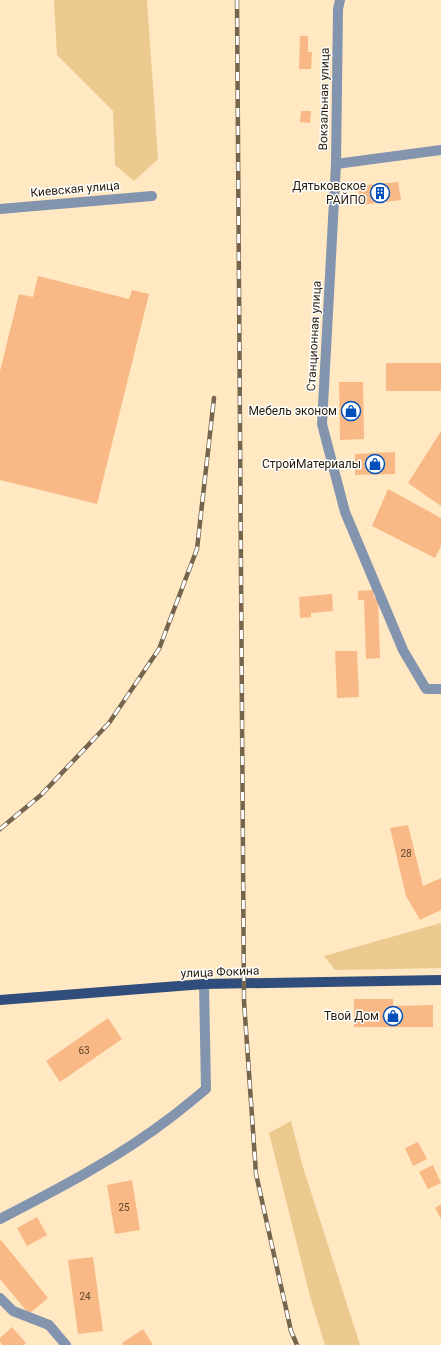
<svg xmlns="http://www.w3.org/2000/svg" width="441" height="1345" viewBox="0 0 441 1345" font-family="Roboto,sans-serif">
	<style>
		.green { fill: #ecc98f }
		.building { fill: #f9b986 }
		.lines { fill: none; stroke-linecap: round; stroke-linejoin: round }
		.minor { stroke: #8394af; stroke-width: 10 }
		.major { stroke: #304d7b; stroke-width: 10 }
		.rail-casing { stroke: #74654c; stroke-width: 4.5 }
		.rail { stroke: #fff; stroke-width: 3; stroke-dasharray: 9; stroke-linecap: butt }
		.labels { text-anchor: middle; stroke-width: 3; stroke-linejoin: round; paint-order: stroke }
		.number-label { font-size: 10px; fill: #5c442a }
		.street-label { font-size: 12px; fill: #281d0b; stroke: #fff }
		.poi-label { font-size: 12px; fill: #281d0b; stroke: #fff; text-anchor: end }
	</style>
	<rect width="100%" height="100%" fill="#ffe8c2"/>
	<path class="green" d="M54 0H147L158 159 134 181 115 165 113 111 57 55Z
		M441 923V968L335 970 324 956Z
		M291 1121 302 1164 360 1345H325L311 1300 269 1133Z"/>
	<path class="building" d="M300 36H308V52H312L311 69H299Z
		M301 111H311L310 123 300 122Z
		M398 182 401 200 360 205 358 186Z
		M38 276 129 299 132 290 149 294 97 504 0 480V371L19 294 33 297Z
		M386 363H441V391H386Z
		M339 382H363L364 439 340 440Z
		M441 431V506L408 483Z
		M395 452V474L355 475V454Z
		M388 489 441 518V546L435 558 372 526Z
		M373 590 374 598H378L380 658 366 659 364 600H358V591Z
		M332 594 333 611 311 613V617L300 618 299 597Z
		M335 651H357L359 697 337 698Z
		M408 825 423 886 441 878V910L420 920 406 896 390 828Z
		M354 999H393V1006L433 1005V1027H354Z
		M108 1018 122 1039 60 1082 46 1061Z
		M418 1142 427 1159 413 1166 405 1148Z
		M433 1165 441 1183 428 1189 419 1172Z
		M132 1180 140 1230 115 1234 107 1185Z
		M441 1204V1219L435 1208Z
		M37 1217 47 1235 27 1246 17 1228Z
		M1 1240 48 1298 29 1314 0 1279V1241Z
		M93 1257 103 1331 78 1334 68 1260Z
		M12 1327 26 1343 24 1345H2L0 1342V1338Z
		M143 1329 153 1345H123L122 1343Z"/>
	<g class="lines">
		<path class="minor" d="M340 0 338 9 336 164 441 150
			M336 164 322 424 345 512 403 650 426 689H441
			M0 209 152 196
			M0 1219C58 1189 118 1158 170 1118 182 1109 194 1099 206 1089L204 984
			M0 1298 13 1311 49 1325 66 1345"/>
		<path class="major" d="M0 1000 204 984 441 980"/>
		<defs>
			<path id="rail" d="M237 0 244 1001 256 1174 291 1331 297 1345
				M0 829 41 795 109 723 159 649 197 549 214 398"/>
		</defs>
		<use href="#rail" class="rail-casing"/>
		<use href="#rail" class="rail"/>
	</g>
	<defs>
		<symbol id="building-ring" viewBox="-11 -11 22 22"><circle r="9.5" fill="#fff" stroke="#024fb9" stroke-width="1.5"/><path d="M-4-6H4V6H1V3H-1V6H-4ZM-2.5-4.3h1.7v1.8h-1.7ZM.8-4.3h1.7v1.8H.8ZM-2.5-1h1.7V.8h-1.7ZM.8-1h1.7V.8H.8Z" fill="#024fb9"/></symbol>
		<symbol id="shop-ring" viewBox="-11 -11 22 22"><circle r="9.5" fill="#fff" stroke="#024fb9" stroke-width="1.5"/><path d="M-5-2.5h2.3a2.7 3.5 0 0 1 5.4 0H5L5.5 6h-11ZM-1.5-2.5h3a1.5 2.3 0 0 0-3 0Z" fill="#024fb9"/></symbol>
	</defs>
	<g fill-rule="evenodd">
		<use href="#building-ring" x="369" y="182" width="22" height="22"/>
		<use href="#shop-ring" x="340" y="400" width="22" height="22"/>
		<use href="#shop-ring" x="364" y="453" width="22" height="22"/>
		<use href="#shop-ring" x="382" y="1005" width="22" height="22"/>
	</g>
	<g class="labels">
		<g class="number-label">
			<text x="406" y="857">28</text>
			<text x="84" y="1054">63</text>
			<text x="124" y="1211">25</text>
			<text x="85" y="1300">24</text>
		</g>
		<g class="street-label">
			<text transform="translate(324 99) rotate(-89)" y="4">Вокзальная улица</text>
			<text transform="translate(75 189) rotate(-5)" y="4">Киевская улица</text>
			<text transform="translate(314 336) rotate(-87)" y="4">Станционная улица</text>
			<text transform="translate(220 972) rotate(-2)" y="4">улица Фокина</text>
		</g>
		<g class="poi-label">
			<text x="366" y="190">Дятьковское<tspan x="366" dy="14">РАЙПО</tspan></text>
			<text x="337" y="415">Мебель эконом</text>
			<text x="361" y="468">СтройМатериалы</text>
			<text x="379" y="1020">Твой Дом</text>
		</g>
	</g>
</svg>
